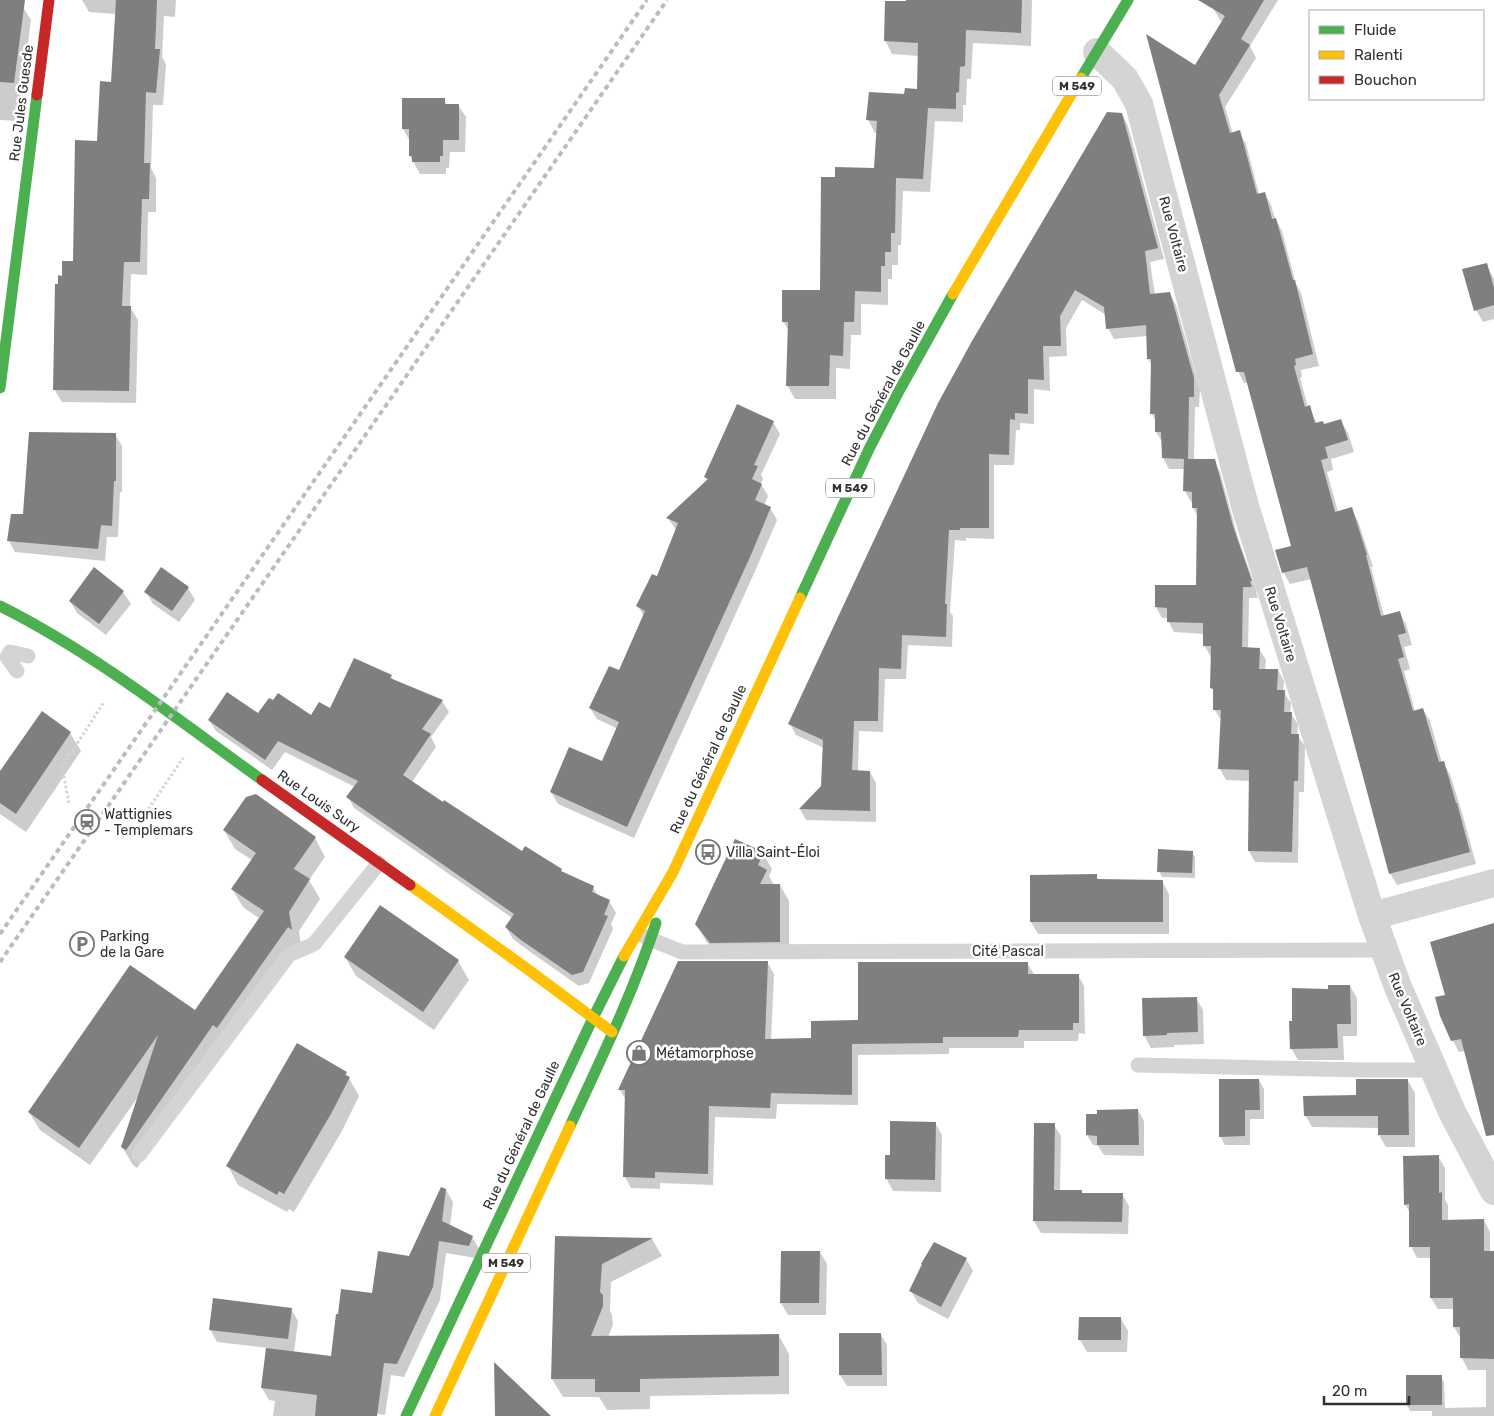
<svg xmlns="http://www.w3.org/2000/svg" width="1494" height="1416" viewBox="0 0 1494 1416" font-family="Rubik,sans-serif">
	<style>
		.shadow { fill: #0003 }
		.building { fill: #7f7f7f }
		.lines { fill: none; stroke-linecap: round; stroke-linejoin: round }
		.path { stroke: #d4d4d4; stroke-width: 3; stroke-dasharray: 2.5 2.5; stroke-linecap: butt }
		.lane { stroke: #d4d4d4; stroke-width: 15 }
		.street { stroke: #d4d4d4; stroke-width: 28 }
		.fast { stroke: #4caf50; stroke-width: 11 }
		.slow { stroke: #ffc107; stroke-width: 11 }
		.jam { stroke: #c62828; stroke-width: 11 }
		.rail { stroke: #bcbcbc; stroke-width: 4; stroke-dasharray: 5 4; stroke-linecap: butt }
		.labels { text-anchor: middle; stroke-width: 5; stroke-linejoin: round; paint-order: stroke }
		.shield { fill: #fff; stroke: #6e6e6e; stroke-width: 1 }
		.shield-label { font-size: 12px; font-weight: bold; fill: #303030 }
		.street-label { font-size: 14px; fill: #303030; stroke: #fff }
		.poi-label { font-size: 14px; fill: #303030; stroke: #fff; text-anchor: start }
	</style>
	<rect width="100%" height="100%" fill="#fff"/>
	<path class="shadow" d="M0 0H13L23 7 31 20 18 121 0 120Z
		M82 0H176L175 17 164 16 162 57 166 64 163 105H153L151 168 156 178V212H148L147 275 131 274 130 307 138 320 136 403 62 402 54 389 59 285 74 262 98 142 112 83 116 14 89 12Z
		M907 0H1032L1031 46 973 43 971 79H967L966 105H963V122L935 121 930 192 903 191 901 245H898V265H892V279H888V305L861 304V335H851L850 369 836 368V399H795L787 385 789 331 783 321 822 292 836 178 876 169 877 133H875L868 120 870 94 906 95 918 90 919 56 892 54 885 40Z
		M1218 0H1278L1250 46 1256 58 1225 107 1233 134 1239 132 1246 144 1259 194 1265 193 1271 205 1275 219 1282 231 1296 284 1301 293 1319 366 1301 370 1302 377 1300 378 1308 407H1309L1317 424 1324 426 1341 421 1348 433 1354 452 1331 459 1333 470 1327 472 1338 512 1351 509 1358 521 1373 567H1371L1384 616 1399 612 1406 624 1412 645 1404 647 1410 669 1404 671 1415 711 1423 709 1430 721 1442 763 1450 774 1463 816 1476 864 1397 885 1390 873 1312 579 1290 584 1283 572 1292 547 1249 383H1244L1238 371 1195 66 1223 22 1220 20 1213 8Z
		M444 100 447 105H458L466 117 465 152H450L449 168H446V174H420L410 156V141L403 129Z
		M1122 114 1128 126 1164 259 1150 262 1155 295 1170 294 1176 305 1200 390 1199 407H1195L1194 460 1214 461 1220 472 1238 538 1257 592H1256L1258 598H1249L1248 649H1259L1266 660 1265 670H1278L1284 681 1283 691 1291 703 1290 713 1298 724 1297 735 1305 746 1304 792H1299L1298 863 1255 862 1249 851 1250 781 1226 780 1220 769 1221 720 1214 709 1211 657 1204 645V634L1174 632 1168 621V618H1162L1156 607 1157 586 1197 587 1198 517 1193 508V502H1191L1185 491V469H1169L1163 458V443L1156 432V422L1152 414V365L1148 359 1147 336 1114 339 1108 328 1106 315 1082 300 1066 328 1067 356 1049 357 1050 391 1034 389V424L1020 423V430H1016L1014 465H994V539L966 538V541L955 540 950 612 953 616 952 647 908 645 906 679H885L883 732 859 731 858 772H870L876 783V822L806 820 800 809 822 787 824 748 796 735 790 724Z
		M1486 264 1494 279V319L1483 322 1476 310Z
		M773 422 780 434 761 475 763 479 761 484 768 496 764 506 770 508 777 520 756 569 634 838 558 804 551 792 603 763 618 729 597 719 590 708 619 672 644 617 638 606 657 578 676 530 668 518 708 481 705 477Z
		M115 434 122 446V492H120L118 537H107L105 561 15 552 9 541 24 515Z
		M188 588 195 600 179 622 153 604 146 592Z
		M123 592 131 604 106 635 77 613 70 601Z
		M391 676 394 681 442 701 449 712 431 737 436 747 412 782 522 853 561 870 563 873 593 887 598 896 609 901 616 913 611 924 613 929 589 983 579 986 529 951 513 939 506 927 512 918 354 808 348 797 355 787 285 752 272 770 216 731 209 720 258 715 311 717 330 710Z
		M70 733 81 751 26 832 0 814V771Z
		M224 830 315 838 325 857 309 880 320 899 299 931 301 947 224 1043 137 1168 133 1165 122 1147 138 1097 90 1165 40 1130 29 1112 195 1011 260 919 243 907 232 889 252 860 235 849Z
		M1192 852 1195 857V878L1162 877 1159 871Z
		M763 853 772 869 769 876 774 885H780L789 901V958H720L706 941 696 924Z
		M1096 876 1099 880 1162 881 1169 894V934H1038L1031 922Z
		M1494 924V1128L1465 1051 1459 1052 1453 1041 1446 995Z
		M345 957 458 961 469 980 434 1030 356 976Z
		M767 962 774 974 771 1040 812 1039 1027 963 1034 974 1078 975 1084 986 1085 1034 1079 1033 1078 1041H1024V1048H949V1054L858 1055V1105L777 1104 776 1119 715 1117 713 1185 660 1183V1189L631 1188 625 1177 626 1100 620 1090Z
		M1350 986 1357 998V1036H1343L1344 1060H1298L1291 1048 1329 990Z
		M1196 998 1203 1010 1204 1044 1174 1045V1047L1151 1048 1144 1035Z
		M346 1073 359 1096 342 1131 294 1212 289 1209 287 1212 238 1185 228 1166Z
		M1259 1080 1264 1089V1119H1250V1145H1225L1220 1136Z
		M1408 1081 1415 1093V1147H1386L1379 1135V1128L1312 1127 1305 1115 1357 1096Z
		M1138 1110 1144 1121V1156L1104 1155 1098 1146 1093 1145 1087 1135Z
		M935 1123 942 1135 941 1192 893 1191 886 1178 891 1157Z
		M1054 1125 1061 1136 1060 1191H1081L1083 1194H1122L1129 1206 1128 1234 1041 1233 1034 1221Z
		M1438 1156 1445 1168V1200L1448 1205V1221L1484 1220 1490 1232V1252L1494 1253V1416H1432V1411H1410L1407 1405V1376L1441 1377 1444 1382 1445 1408 1486 1407V1370H1468L1462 1358 1461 1339 1454 1327V1309H1438L1431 1298V1258H1417L1411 1246 1410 1213 1405 1204Z
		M446 1190 453 1202 450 1226 472 1237 480 1250 476 1258 446 1253 440 1300 404 1377 391 1375 385 1415 373 1413 372 1416H273L275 1401 269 1400 262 1388 268 1348 217 1342 210 1329 291 1309 298 1321 294 1353 332 1358 373 1295 410 1257Z
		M556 1237 652 1239 662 1256 611 1282 610 1310 612 1315 613 1325 608 1337 779 1336 789 1354V1394L650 1396V1409L607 1410 599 1397H563L552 1379Z
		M820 1252 827 1264 826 1315H788L781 1303Z
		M966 1259 973 1271 948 1319 918 1303 911 1291Z
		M1080 1319H1121L1128 1331 1127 1352H1087L1080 1340Z
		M841 1335H881L887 1345V1386H847L840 1375Z"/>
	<path class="building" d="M0 0H25L14 83 0 82Z
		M116 0H157L155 49H160L156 93 146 92 144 163H150L149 199H142L140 262H124L122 306H131L129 391 53 390 55 284H58V275L62 276V261H73L75 140 97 141 100 81 111 82Z
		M906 0H1022L1021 33 966 30 965 66 960 67 959 92 956 93V109L928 108 923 179 896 178 895 233H891V252H885V266H881V292L855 291 854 322H844L843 356 830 355 829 386H786L788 322H782V290H820L821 177H835V167L874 168 877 121 866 120 869 92 904 94 905 88 917 89 918 43 884 41 885 1H906Z
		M1198 0H1264L1241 39 1250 45 1219 95 1230 133 1240 130 1257 194 1265 192 1272 219 1276 218 1293 280H1295L1313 354 1295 359 1296 365 1294 366 1305 407 1310 405 1315 423 1323 421 1324 424 1341 419 1348 440 1325 447 1328 458 1321 460 1335 512 1352 507 1367 555H1366L1381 616 1400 611 1406 633 1398 635 1404 657 1398 659 1413 711 1423 708 1439 762 1444 761 1456 803H1457L1470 852 1389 874 1307 567 1282 573 1275 550 1291 546 1244 372H1236L1146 34 1195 65 1225 16Z
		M402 98H445V104H459V140H443V156H440V162H412V156H409V129H402Z
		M1107 112 1122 113 1158 248 1145 251 1150 294 1170 292 1194 378V397H1189L1188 459H1215L1233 526 1252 581H1250L1252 587H1243L1242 647 1260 648 1259 669H1278L1277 690H1285L1284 712H1292L1291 734H1299L1298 781H1294L1292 852 1248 851 1249 770 1218 769 1221 710H1213V689L1210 688 1211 646H1203V623L1167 622V608L1155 607V585H1196L1197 508H1192V492L1183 491 1184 459 1162 458 1161 432H1155V414H1150L1151 359H1147L1146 325 1106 329 1104 307 1075 290 1060 316 1061 346H1043L1044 380 1028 379V414L1015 413V420L1010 419 1009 455 989 454V528H960V530H949L945 604H947L946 637 902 635 901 669 879 668 878 721H854L852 770 870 771V811L799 809 821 786 823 740 788 724 938 403 972 341Z
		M1487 263 1494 288V305L1474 311 1462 269Z
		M737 404 774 421 754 465 758 466 752 479 762 484 755 500 771 507 750 557 627 827 550 792 569 747 602 761 619 722 589 708 609 666 619 670 645 611 636 606 652 574 657 576 678 523 666 518 708 479 704 477Z
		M29 432 116 433V481H114L112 526 101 525 98 549 7 541 11 514H23Z
		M94 567 124 591 99 624 69 601Z
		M161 567 189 587 172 611 144 592Z
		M354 658 392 675 390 678 443 700 422 729 431 734 403 775 443 802 444 800 522 851 525 846 562 869 561 871 594 886 592 892 610 900 604 915 608 916 583 972 572 975 521 940 505 927 514 914 346 797 358 781 278 741 265 760 208 720 227 692 258 713 269 698 273 700 278 693 311 715 319 702 330 708Z
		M42 711 71 732 16 814 0 803V771Z
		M256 794 316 837 293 870 294 869 310 879 289 912 292 930 288 927 217 1028 213 1025 126 1150 121 1147 158 1035 79 1148 28 1112 130 965 195 1010 264 911 231 889 256 853 223 830 246 797Z
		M735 839 764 852 758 865 767 870 760 884H780V942L710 943 695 924Z
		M1158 849 1193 851 1192 873 1157 872Z
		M1097 874V879L1163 880V922H1030V875Z
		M380 905 459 960 423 1012 344 957Z
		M1494 923V1135L1486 1136 1461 1039 1451 1041 1440 1016 1435 997 1445 995 1430 942Z
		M678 961H768L765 1039 811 1038V1021L858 1020V962H1028V974H1079V1023H1073V1030H1019L1018 1037H943V1043L852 1044V1095L771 1093 770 1108 709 1106 708 1174 655 1172V1178L623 1177 625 1090H618Z
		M1328 985H1350L1351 1024H1337L1338 1048 1290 1049 1289 1021H1292V988L1328 989Z
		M1197 997 1198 1032 1167 1033V1035L1143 1036 1142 998Z
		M297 1043 347 1072 345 1075 350 1077 332 1112 284 1194 279 1191 277 1195 226 1166Z
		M1219 1079H1259L1260 1110H1245V1136L1219 1137Z
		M1356 1079H1408L1409 1135H1378V1116H1304L1303 1096 1356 1095Z
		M1138 1109 1139 1145H1097V1136L1086 1135V1114H1097V1110Z
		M890 1121 936 1122 935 1180 885 1179V1155H890Z
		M1034 1123H1055L1054 1190H1082V1193H1123L1122 1222 1033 1221Z
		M1439 1155V1193L1442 1192V1220L1484 1219V1251H1494V1359L1460 1358V1327H1453V1298H1430V1247H1409V1204L1404 1205 1403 1156Z
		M441 1187 446 1189 442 1221 473 1236 469 1246 439 1241 433 1287 397 1364 384 1363 377 1416H315L317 1395 261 1388 266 1348 331 1356 336 1314H338L341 1289 372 1293 378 1251 409 1256Z
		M555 1236 653 1238 602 1264 600 1292 603 1295V1306L591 1336 779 1334V1376L640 1379V1392H595V1379H551Z
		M934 1242 967 1258 941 1307 909 1291 922 1264H921Z
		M781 1251H820L819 1303H780Z
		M213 1298 292 1308 288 1339 209 1330Z
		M1079 1317H1121V1340H1078Z
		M839 1333H881L882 1375H839Z
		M494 1362 551 1416H495Z
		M1406 1375H1442V1405H1406Z"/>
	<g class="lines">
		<path class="path" d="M69 803 62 767 104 702
			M128 820 143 817 183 758"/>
		<path class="lane" d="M17 671 7 657 10 652 28 656
			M645 937 682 952 1383 950
			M1138 1065 1365 1070H1434
			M139 1155 289 955 314 944 379 863"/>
		<path class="street" d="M1097 52 1125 79 1139 104 1245 506 1372 916 1398 987 1453 1114 1494 1191
			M1372 916 1494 883"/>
		<path class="fast" d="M1081 78 1128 0
			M0 388 37 95
			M800 598 869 449 899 391 953 294
			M0 606C94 653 177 719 262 780
			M570 1126C601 1059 633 993 656 923
			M406 1416 593 1018 624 956"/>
		<path class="slow" d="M953 294 1081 78
			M410 885 526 968 612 1032
			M624 956 673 872 800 598
			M435 1416 570 1126"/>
		<path class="jam" d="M37 95 49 0
			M262 780 410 885"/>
		<path class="rail" d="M0 934 647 0
			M0 962 667 0"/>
	</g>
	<defs>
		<symbol id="station-ring" viewBox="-11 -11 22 22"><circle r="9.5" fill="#fff" stroke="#787878" stroke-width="1.5"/><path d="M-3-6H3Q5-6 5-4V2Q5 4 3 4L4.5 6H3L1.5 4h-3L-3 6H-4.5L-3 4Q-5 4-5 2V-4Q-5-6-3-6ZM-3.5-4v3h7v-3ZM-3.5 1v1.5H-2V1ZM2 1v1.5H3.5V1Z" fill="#787878"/></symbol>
		<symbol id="bus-ring" viewBox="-11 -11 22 22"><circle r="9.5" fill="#fff" stroke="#787878" stroke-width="1.5"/><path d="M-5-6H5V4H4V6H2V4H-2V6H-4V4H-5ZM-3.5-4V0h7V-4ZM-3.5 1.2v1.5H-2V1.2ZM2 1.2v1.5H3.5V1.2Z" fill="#787878"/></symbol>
		<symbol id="parking-ring" viewBox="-11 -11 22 22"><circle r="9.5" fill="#fff" stroke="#787878" stroke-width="1.5"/><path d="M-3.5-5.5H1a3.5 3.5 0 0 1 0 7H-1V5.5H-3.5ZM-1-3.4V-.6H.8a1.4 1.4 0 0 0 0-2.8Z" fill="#787878"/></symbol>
		<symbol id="shop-ring" viewBox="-11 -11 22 22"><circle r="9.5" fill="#fff" stroke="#787878" stroke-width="1.5"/><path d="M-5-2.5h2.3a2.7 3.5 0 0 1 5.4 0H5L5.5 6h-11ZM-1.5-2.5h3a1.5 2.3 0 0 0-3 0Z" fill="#787878"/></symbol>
	</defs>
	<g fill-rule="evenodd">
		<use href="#station-ring" x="73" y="808" width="28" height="28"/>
		<use href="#bus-ring" x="694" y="838" width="28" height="28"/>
		<use href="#parking-ring" x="68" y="930" width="28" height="28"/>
		<use href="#shop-ring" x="625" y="1039" width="28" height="28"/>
	</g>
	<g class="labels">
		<g class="shield">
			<rect x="1053" y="76.5" width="48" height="19" rx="4"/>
			<rect x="826" y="478.5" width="48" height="19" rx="4"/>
			<rect x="482" y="1253.5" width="48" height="19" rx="4"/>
		</g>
		<g class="shield-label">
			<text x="1077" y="90">M 549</text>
			<text x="850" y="492">M 549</text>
			<text x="506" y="1267">M 549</text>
		</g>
		<g class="street-label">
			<text transform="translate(21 103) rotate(-83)" y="5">Rue Jules Guesde</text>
			<text transform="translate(1174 234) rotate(75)" y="5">Rue Voltaire</text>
			<text transform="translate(883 393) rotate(-62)" y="5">Rue du Général de Gaulle</text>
			<text transform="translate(1281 624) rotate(73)" y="5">Rue Voltaire</text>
			<text transform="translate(708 759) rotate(-65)" y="5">Rue du Général de Gaulle</text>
			<text transform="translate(319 801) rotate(35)" y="5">Rue Louis Sury</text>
			<text x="1008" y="956">Cité Pascal</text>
			<text transform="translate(1408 1009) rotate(67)" y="5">Rue Voltaire</text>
			<text transform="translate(521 1135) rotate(-65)" y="5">Rue du Général de Gaulle</text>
		</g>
		<g class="poi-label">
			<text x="104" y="819">Wattignies<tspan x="104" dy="16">- Templemars</tspan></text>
			<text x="726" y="857">Villa Saint-Éloi</text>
			<text x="100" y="941">Parking<tspan x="100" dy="16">de la Gare</tspan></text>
			<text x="656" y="1058">Métamorphose</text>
		</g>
	</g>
	<rect x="1309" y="10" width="175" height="90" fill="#ffffff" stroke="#acacac"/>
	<rect x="1319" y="26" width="25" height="8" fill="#4caf50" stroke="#acacac"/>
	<text x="1354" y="35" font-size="15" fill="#303030">Fluide</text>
	<rect x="1319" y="51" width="25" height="8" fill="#ffc107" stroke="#acacac"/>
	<text x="1354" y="60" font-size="15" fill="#303030">Ralenti</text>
	<rect x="1319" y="76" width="25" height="8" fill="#c62828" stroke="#acacac"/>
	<text x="1354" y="85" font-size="15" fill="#303030">Bouchon</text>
	<path d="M1324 1396v8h85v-8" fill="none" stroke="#303030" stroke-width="2.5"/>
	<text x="1332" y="1396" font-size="15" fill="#303030" stroke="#ffffff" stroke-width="4" paint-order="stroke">20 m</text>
</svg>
